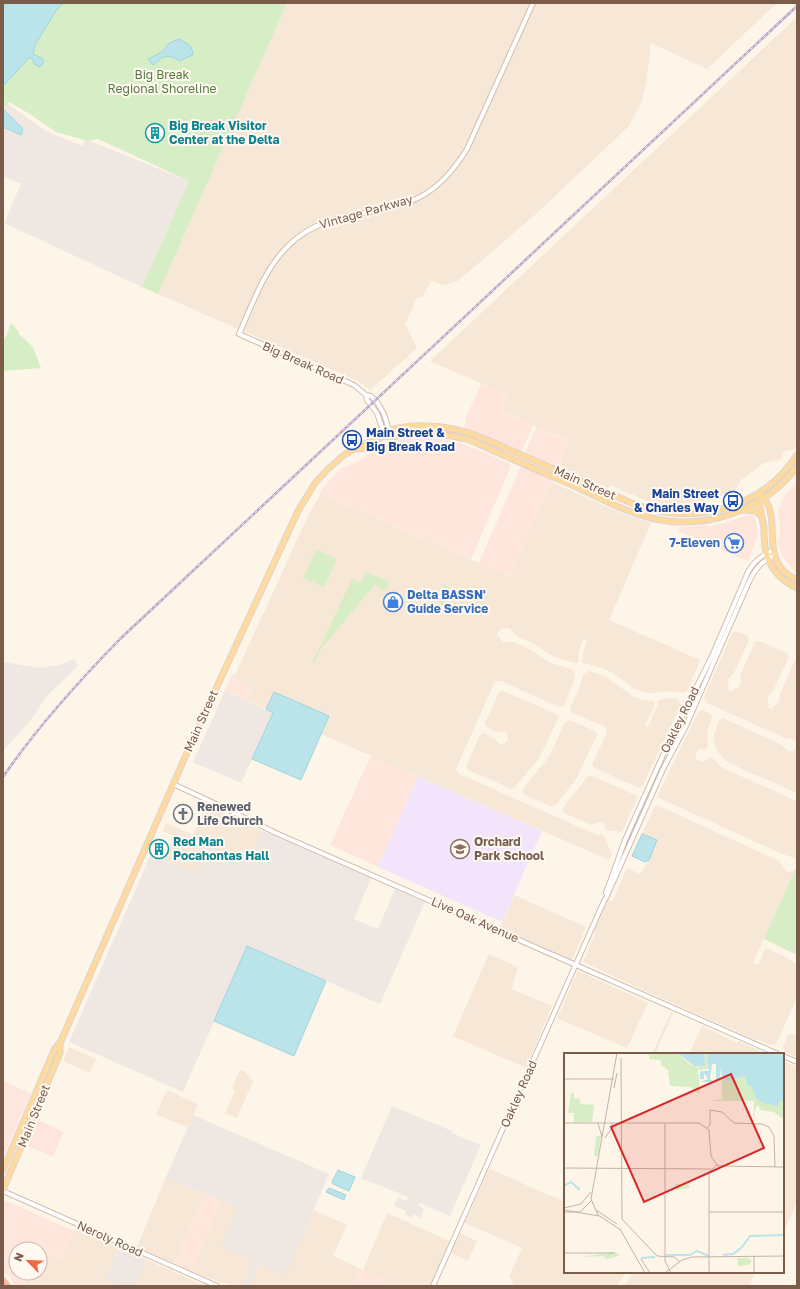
<svg xmlns="http://www.w3.org/2000/svg" width="800" height="1289" viewBox="0 0 800 1289" font-family="'Golos Text',sans-serif">
	<style>
		.residential { fill: #f6e7d7 }
		.commercial { fill: #ffe6dc }
		.industrial { fill: #efe8e2 }
		.education { fill: #f2e5fb }
		.green { fill: #d6edc5 }
		.water { fill: #bbe4ea; stroke: #a1d4dc }
		.lines { fill: none; stroke-linecap: round; stroke-linejoin: round }
		.minor-casing { stroke: #d2bdad; stroke-width: 6 }
		.major-casing { stroke: #ddd4d0; stroke-width: 7 }
		.highway-casing { stroke: #ddd4d0; stroke-width: 8 }
		.minor { stroke: #fff; stroke-width: 4 }
		.major { stroke: #ffda9f; stroke-width: 5 }
		.highway { stroke: #fcb49c; stroke-width: 6 }
		.rail-casing { stroke: #b8a5ca; stroke-width: 2.5 }
		.rail { stroke: #fff9f1; stroke-width: 1; stroke-dasharray: 3; stroke-linecap: butt }
		.labels { text-anchor: middle; stroke-width: 4; stroke-linejoin: round; paint-order: stroke }
		.park-label { font-size: 12px; fill: #517b3e; stroke: #fff9f1 }
		.culture-label { font-size: 12px; font-weight: bold; fill: #0d838f; stroke: #fff9f1; text-anchor: start }
		.street-label { font-size: 12px; fill: #7b5b4a; stroke: #fff9f1 }
		.transit-label { font-size: 12px; font-weight: bold; fill: #164399; stroke: #fff9f1; text-anchor: start }
		.shop-label { font-size: 12px; font-weight: bold; fill: #366cbe; stroke: #fff9f1; text-anchor: end }
		.worship-label { font-size: 12px; font-weight: bold; fill: #5b616d; stroke: #fff9f1; text-anchor: start }
		.education-label { font-size: 12px; font-weight: bold; fill: #785e54; stroke: #fff9f1; text-anchor: start }
		.inset-river { fill: none; stroke: #bbe4ea; stroke-width: 2 }
		.inset-road { fill: none; stroke: #c6b2a4; stroke-width: 1 }
		.view { fill: #d62828; fill-opacity: 0.15; stroke: #d62828; stroke-width: 2 }
		.inset-edge { fill: none; stroke: #7b5b4a; stroke-width: 2 }
	</style>
	<rect width="100%" height="100%" fill="#fef5e9"/>
	<path class="residential" d="M287 3H777L707 69 651 43 647 77 642 101 628 127 537 213 458 281 444 285 431 281 422 298H417L405 324 417 348 370 390 358 381 158 294Z
		M797 17V444L794 449 784 451 782 457 779 460 764 463 741 480 736 489 725 495 712 499 696 503 679 504 675 509 651 505 652 503 610 485 608 488 559 466 569 441 501 411 508 395 430 361Z
		M551 482 626 515 651 523 609 620 700 660 687 691 684 693 671 691 653 693H646L634 689 619 677 605 669 592 665 582 663 583 653 587 640 583 639 579 651 578 663H575L554 657 534 644 517 636 509 628 500 629 497 635 503 642H515L531 650 551 663 572 669 575 674 574 680 564 706 559 707 505 683 502 681H495L456 769 459 775 464 776 597 835 603 834 612 854 609 860 321 734 329 717 314 710 274 692 266 709 246 700 252 686 231 677 232 674 235 675 309 514 321 494 509 576Z
		M736 631 748 636 749 640 734 673 728 679V682L729 686 727 690 733 692 734 688H737L740 685 741 680 740 676 755 642 759 641 787 653 789 657 773 691 767 698 769 704 767 707 772 710 774 706 779 702 780 694 795 660 797 659V743L793 739 785 738 707 703 706 702 704 697 733 632Z
		M588 671 599 674 609 679 634 697 643 700 654 701V706L645 726 648 727 657 706 658 700 669 698 677 699 681 705 642 787 640 788 607 774 593 767 592 765 606 734 607 729 604 726 572 713 570 709 580 686 583 675Z
		M503 691 556 714 558 718 545 747 539 758 515 787 511 789 468 770 466 766 480 735 484 733 494 738 498 743 502 745 505 743 508 740V736L505 732H496L487 727 485 723 499 692Z
		M702 710 711 714 712 717 707 732 708 747 704 750 701 749 697 751 695 756 697 760 702 762 706 760 708 758 712 757 719 765 727 770 797 801V862L794 858 780 853 657 797 698 712Z
		M723 718 782 745 788 751H793L797 746V793L731 764 722 757 715 747 714 735 719 720Z
		M569 720 595 731 597 735 576 779 556 805 552 807 523 794 522 790 544 763 552 751 565 722Z
		M590 775 637 796V798L622 832 606 830 605 825 601 822 591 825 564 813 563 809 566 803 578 789 586 778Z
		M206 805 263 831 249 863 196 874 163 860 174 836 163 831 166 823 193 835Z
		M657 805 779 861 786 871 790 872 795 870 753 963 758 965 765 949 766 948 786 957 797 965V998L776 1044 771 1045 757 1039 756 1040 654 995 583 962 595 934 594 932 608 900 612 902 627 868 640 874 649 860 657 840 642 834 655 806Z
		M514 895 586 927 572 960 500 928Z
		M489 954 518 967 512 989 552 1006 526 1068 453 1036Z
		M578 971 648 1003 627 1048 557 1018Z
		M671 1012 673 1013 655 1054H652Z
		M702 1026 737 1043 738 1041 767 1054H689Z
		M792 1034 797 1036V1057L785 1052 783 1047 788 1035Z
		M69 1047 96 1059 90 1073 63 1061Z
		M783 1061 797 1067V1202L783 1233Z
		M243 1070 253 1081 237 1118 225 1113 235 1091 232 1088 239 1072Z
		M167 1090 198 1104 188 1128 156 1114Z
		M490 1169 565 1202V1272H626L617 1286H512L513 1281 509 1277 522 1248 465 1223 488 1171Z
		M166 1177 205 1194 174 1263 137 1247Z
		M221 1201 238 1208 222 1246 253 1260 242 1286H233L225 1283H221L191 1271Z
		M314 1210 347 1225 333 1256 359 1268 351 1286H250L260 1263 286 1274Z
		M387 1213 450 1241 430 1286H385L387 1281 363 1270Z
		M75 1228 119 1247 105 1280 118 1286H21L27 1273H40V1251L61 1260Z
		M460 1233 477 1241 468 1261 451 1253Z
		M147 1260 172 1271 206 1286H136Z
		M634 1272H755L749 1286H624Z"/>
	<path class="commercial" d="M481 384 508 395 501 411 533 425 521 453 464 428 467 415Z
		M537 427 569 442 557 468 524 454Z
		M418 438 444 439 464 444 509 463 511 466 471 559 319 493 330 479 342 468 349 466 373 452 380 449 385 450 396 446 399 440Z
		M521 466 552 480 509 576 479 563Z
		M797 482V572L794 571 782 556 778 544 780 531 778 510 785 495Z
		M750 514 755 517 758 535 748 561 678 531 680 527 708 525 709 527 730 521Z
		M231 677 252 686 246 700 224 691Z
		M371 755 418 777 378 867 330 845Z
		M3 1081 31 1093 3 1157Z
		M38 1120 64 1132 53 1157 28 1146Z
		M205 1194 221 1201 191 1271 174 1263Z
		M3 1201H7L74 1231 61 1261 40 1251V1249H16V1273H27L21 1286H14L9 1275 3 1272Z
		M359 1268 388 1281 385 1286H351Z"/>
	<path class="industrial" d="M3 102 8 104 46 131 82 146 85 139 189 181 142 287 4 223 21 184 3 176Z
		M74 659 78 666 46 697 31 720 3 751V662L40 668 59 665Z
		M225 691 273 713 241 783 193 762Z
		M263 831 371 878 354 919 378 929 395 889 425 902 380 1004 247 947 183 1092 69 1042 151 854 196 874 208 845 248 863Z
		M392 1106 452 1131V1133L481 1145 450 1216 420 1203 419 1206 424 1209 420 1218 413 1214 411 1218 405 1214 406 1211 394 1206 398 1197 406 1201 408 1197 361 1178Z
		M193 1115 329 1174 286 1275 260 1263 250 1286H242L253 1260 221 1246 238 1208 166 1177Z
		M119 1247 147 1260 136 1286H118L105 1280Z"/>
	<path class="education" d="M418 777 542 831 502 922 378 867Z"/>
	<path class="green" d="M3 3H287L158 294 142 287 189 181 98 139 88 141 56 132 28 113 9 102 3 107Z
		M11 323 18 331V333L33 347 41 368 3 371V338L6 337Z
		M317 550 335 558 336 561 324 587 303 578 315 552Z
		M366 572 389 582V585L384 591 375 584 321 649 314 663 312 662 322 643 352 579 361 583Z
		M444 585 456 591 439 609 428 604 436 605 440 603 442 597 440 592Z
		M797 865V955L764 939Z"/>
	<path class="water" d="M3 3H64L57 9 35 45 33 54 42 58 44 62 40 67 34 64 32 58H29L5 84 3 83Z
		M179 39C187 43 193 46 193 55L179 61C168 53 163 56 153 65L148 59 162 52 169 43Z
		M3 109 23 129 21 135 3 127Z
		M274 692 329 716 301 780 252 759 273 713 266 709Z
		M642 834 657 840 649 860 645 862 632 856Z
		M247 946 326 981 294 1056 214 1021Z
		M338 1170 355 1177 349 1191 333 1184 332 1182Z
		M329 1188 346 1195 344 1200 326 1192Z"/>
	<g class="lines">
		<defs>
			<path id="minor" d="M366 395 367 400 377 413 385 436
				M391 437 384 414 377 402 371 396 366 395 354 385 239 334C253 303 264 269 289 245 327 208 372 219 416 199 438 189 454 170 467 149L533 3
				M173 784 231 811 276 833 778 1054
				M606 893 625 840 664 753 712 656 748 572C754 561 762 555 773 550
				M783 1056 797 1062
				M3 1191 217 1286
				M433 1286 604 901 606 898 664 767 685 728 748 584C755 569 760 563 774 555"/>
			<path id="major" d="M385 436 389 430C421 422 454 426 485 439L634 504C693 526 761 510 797 455
				M357 449C367 449 378 445 388 448
				M759 493C787 516 754 560 797 580
				M759 500C760 509 762 518 764 527 764 533 764 540 765 546 767 565 779 580 797 588
				M742 510C750 511 756 509 761 516
				M3 1170 54 1050 61 1041 196 732 298 511 315 483 327 470 344 455 359 446 385 436 391 437 417 433 441 434 467 439 479 444C509 458 540 471 570 484 596 496 623 511 651 518 704 531 764 511 797 467
				M3 1190 60 1053V1042"/>
			<path id="highway" d="M3 1281 7 1286"/>
		</defs>
		<use href="#minor" class="minor-casing"/>
		<use href="#major" class="major-casing"/>
		<use href="#highway" class="highway-casing"/>
		<use href="#minor" class="minor"/>
		<use href="#major" class="major"/>
		<use href="#highway" class="highway"/>
		<defs>
			<path id="rail" d="M3 777C37 727 78 682 120 639L797 6"/>
		</defs>
		<use href="#rail" class="rail-casing"/>
		<use href="#rail" class="rail"/>
	</g>
	<defs>
		<symbol id="building-ring" viewBox="-11 -11 22 22"><circle r="9.5" fill="#fff9f1" stroke="#0f9aa8" stroke-width="1.5"/><path d="M-4-6H4V6H1V3H-1V6H-4ZM-2.5-4.3h1.7v1.8h-1.7ZM.8-4.3h1.7v1.8H.8ZM-2.5-1h1.7V.8h-1.7ZM.8-1h1.7V.8H.8Z" fill="#0f9aa8"/></symbol>
		<symbol id="bus-ring" viewBox="-11 -11 22 22"><circle r="9.5" fill="#fff9f1" stroke="#1a4fb4" stroke-width="1.5"/><path d="M-5-6H5V4H4V6H2V4H-2V6H-4V4H-5ZM-3.5-4V0h7V-4ZM-3.5 1.2v1.5H-2V1.2ZM2 1.2v1.5H3.5V1.2Z" fill="#1a4fb4"/></symbol>
		<symbol id="supermarket-ring" viewBox="-11 -11 22 22"><circle r="9.5" fill="#fff9f1" stroke="#3f7fe0" stroke-width="1.5"/><path d="M-6-5.5h2.5l.6 2H6L4.5 2H-2.5L-4.4-4H-6ZM-1.5 3.2a1.3 1.3 0 1 0 .1 0ZM3 3.2a1.3 1.3 0 1 0 .1 0Z" fill="#3f7fe0"/></symbol>
		<symbol id="shop-ring" viewBox="-11 -11 22 22"><circle r="9.5" fill="#fff9f1" stroke="#3f7fe0" stroke-width="1.5"/><path d="M-5-2.5h2.3a2.7 3.5 0 0 1 5.4 0H5L5.5 6h-11ZM-1.5-2.5h3a1.5 2.3 0 0 0-3 0Z" fill="#3f7fe0"/></symbol>
		<symbol id="church-ring" viewBox="-11 -11 22 22"><circle r="9.5" fill="#fff9f1" stroke="#6b7280" stroke-width="1.5"/><path d="M-1.2-6h2.4v3.5h3.3v2.4h-3.3V6h-2.4V-.1h-3.3v-2.4h3.3Z" fill="#6b7280"/></symbol>
		<symbol id="school-ring" viewBox="-11 -11 22 22"><circle r="9.5" fill="#fff9f1" stroke="#8d6e63" stroke-width="1.5"/><path d="M0-5L7-2L0 1L-7-2ZM-4 1L0 2.5L4 1V4Q0 6-4 4Z" fill="#8d6e63"/></symbol>
	</defs>
	<g fill-rule="evenodd">
		<use href="#building-ring" x="144" y="122" width="22" height="22"/>
		<use href="#bus-ring" x="341" y="429" width="22" height="22"/>
		<use href="#bus-ring" x="722" y="490" width="22" height="22"/>
		<use href="#supermarket-ring" x="723" y="532" width="22" height="22"/>
		<use href="#shop-ring" x="382" y="591" width="22" height="22"/>
		<use href="#church-ring" x="172" y="803" width="22" height="22"/>
		<use href="#building-ring" x="148" y="838" width="22" height="22"/>
		<use href="#school-ring" x="449" y="838" width="22" height="22"/>
	</g>
	<g class="labels">
		<g class="park-label">
			<text x="162" y="79">Big Break<tspan x="162" dy="14">Regional Shoreline</tspan></text>
		</g>
		<g class="culture-label">
			<text x="169" y="130">Big Break Visitor<tspan x="169" dy="14">Center at the Delta</tspan></text>
			<text x="173" y="846">Red Man<tspan x="173" dy="14">Pocahontas Hall</tspan></text>
		</g>
		<g class="street-label">
			<text transform="translate(366 212) rotate(-16)" y="4">Vintage Parkway</text>
			<text transform="translate(303 363) rotate(24)" y="4">Big Break Road</text>
			<text transform="translate(585 483) rotate(24)" y="4">Main Street</text>
			<text transform="translate(680 720) rotate(-64)" y="4">Oakley Road</text>
			<text transform="translate(201 721) rotate(-66)" y="4">Main Street</text>
			<text transform="translate(475 920) rotate(24)" y="4">Live Oak Avenue</text>
			<text transform="translate(519 1094) rotate(-66)" y="4">Oakley Road</text>
			<text transform="translate(34 1116) rotate(-68)" y="4">Main Street</text>
			<text transform="translate(110 1239) rotate(24)" y="4">Neroly Road</text>
		</g>
		<g class="transit-label">
			<text x="366" y="437">Main Street &amp;<tspan x="366" dy="14">Big Break Road</tspan></text>
			<text x="719" y="498" text-anchor="end">Main Street<tspan x="719" dy="14">&amp; Charles Way</tspan></text>
		</g>
		<g class="shop-label">
			<text x="720" y="547">7-Eleven</text>
			<text x="407" y="599" text-anchor="start">Delta BASSN'<tspan x="407" dy="14">Guide Service</tspan></text>
		</g>
		<g class="worship-label">
			<text x="197" y="811">Renewed<tspan x="197" dy="14">Life Church</tspan></text>
		</g>
		<g class="education-label">
			<text x="474" y="846">Orchard<tspan x="474" dy="14">Park School</tspan></text>
		</g>
	</g>
	<g transform="translate(564 1053)">
		<rect width="220" height="220" fill="#fef5e9"/>
		<path d="M84 0 115 1 126 12 134 14 138 12 139 0H144L145 16 134 17 136 39 134 40 126 34 106 33 104 17 97 12V7L86 6ZM220 0V67L210 59 196 57 195 53H192L189 71 190 48H146L158 46 157 14ZM7 40H10V46L16 45V51L30 52 28 69 10 70V60H4ZM32 83H37L34 103 30 104ZM111 131H124L126 135 113 137ZM47 199 55 201 54 203 43 206 39 203 18 204ZM173 205H184L188 208 185 212 174 213Z" fill="#d6edc5"/>
		<path d="M114 0H140L141 13H130ZM143 0H220V47L215 49 214 53 202 51 193 46 187 33H184L181 23 163 28 159 25 157 15 155 29 152 26V11H148L146 26 150 29H137L144 26 140 20V26H136V18H145Z" fill="#bbe4ea"/>
		<path class="inset-river" d="M0 133 7 129 16 137M102 202H126L133 198 145 203M159 202 169 201 178 194 186 183 220 182M77 205 91 204"/>
		<path class="inset-road" d="M53 0 27 146 34 162 57 177M57 5 58 166 93 203 110 204 116 209M0 26H50M50 35 53 20M0 70H135L145 77 147 103 154 113 220 114M34 70 38 84M101 70V208L107 220M143 75 146 72V57L158 59 170 70 198 71 205 74 210 83 211 114M41 85 48 75V70M0 115 147 116M0 155 17 151 27 139M0 157 35 163M32 157 53 171M0 159H16L28 147M145 159H220M56 176 81 220M0 200H51M77 206 86 220M101 220 118 207 128 204 220 203M145 220V119L153 112M190 220V203"/>
		<path class="view" d="M167 21 200 95 80 149 47 74Z"/>
		<rect width="220" height="220" class="inset-edge"/>
	</g>
	<rect width="800" height="1289" fill="none" stroke="#7b5b4a" stroke-width="8"/>
	<g transform="translate(28 1261) rotate(294)"><circle r="19" fill="#fff9f1" stroke="#cabaae"/>
	<path d="M0-3L7 15L0 10L-7 15Z" fill="#ef6a47"/>
	<text y="-6" font-size="11" font-weight="bold" text-anchor="middle" fill="#7b5b4a">N</text>
	</g>
</svg>
